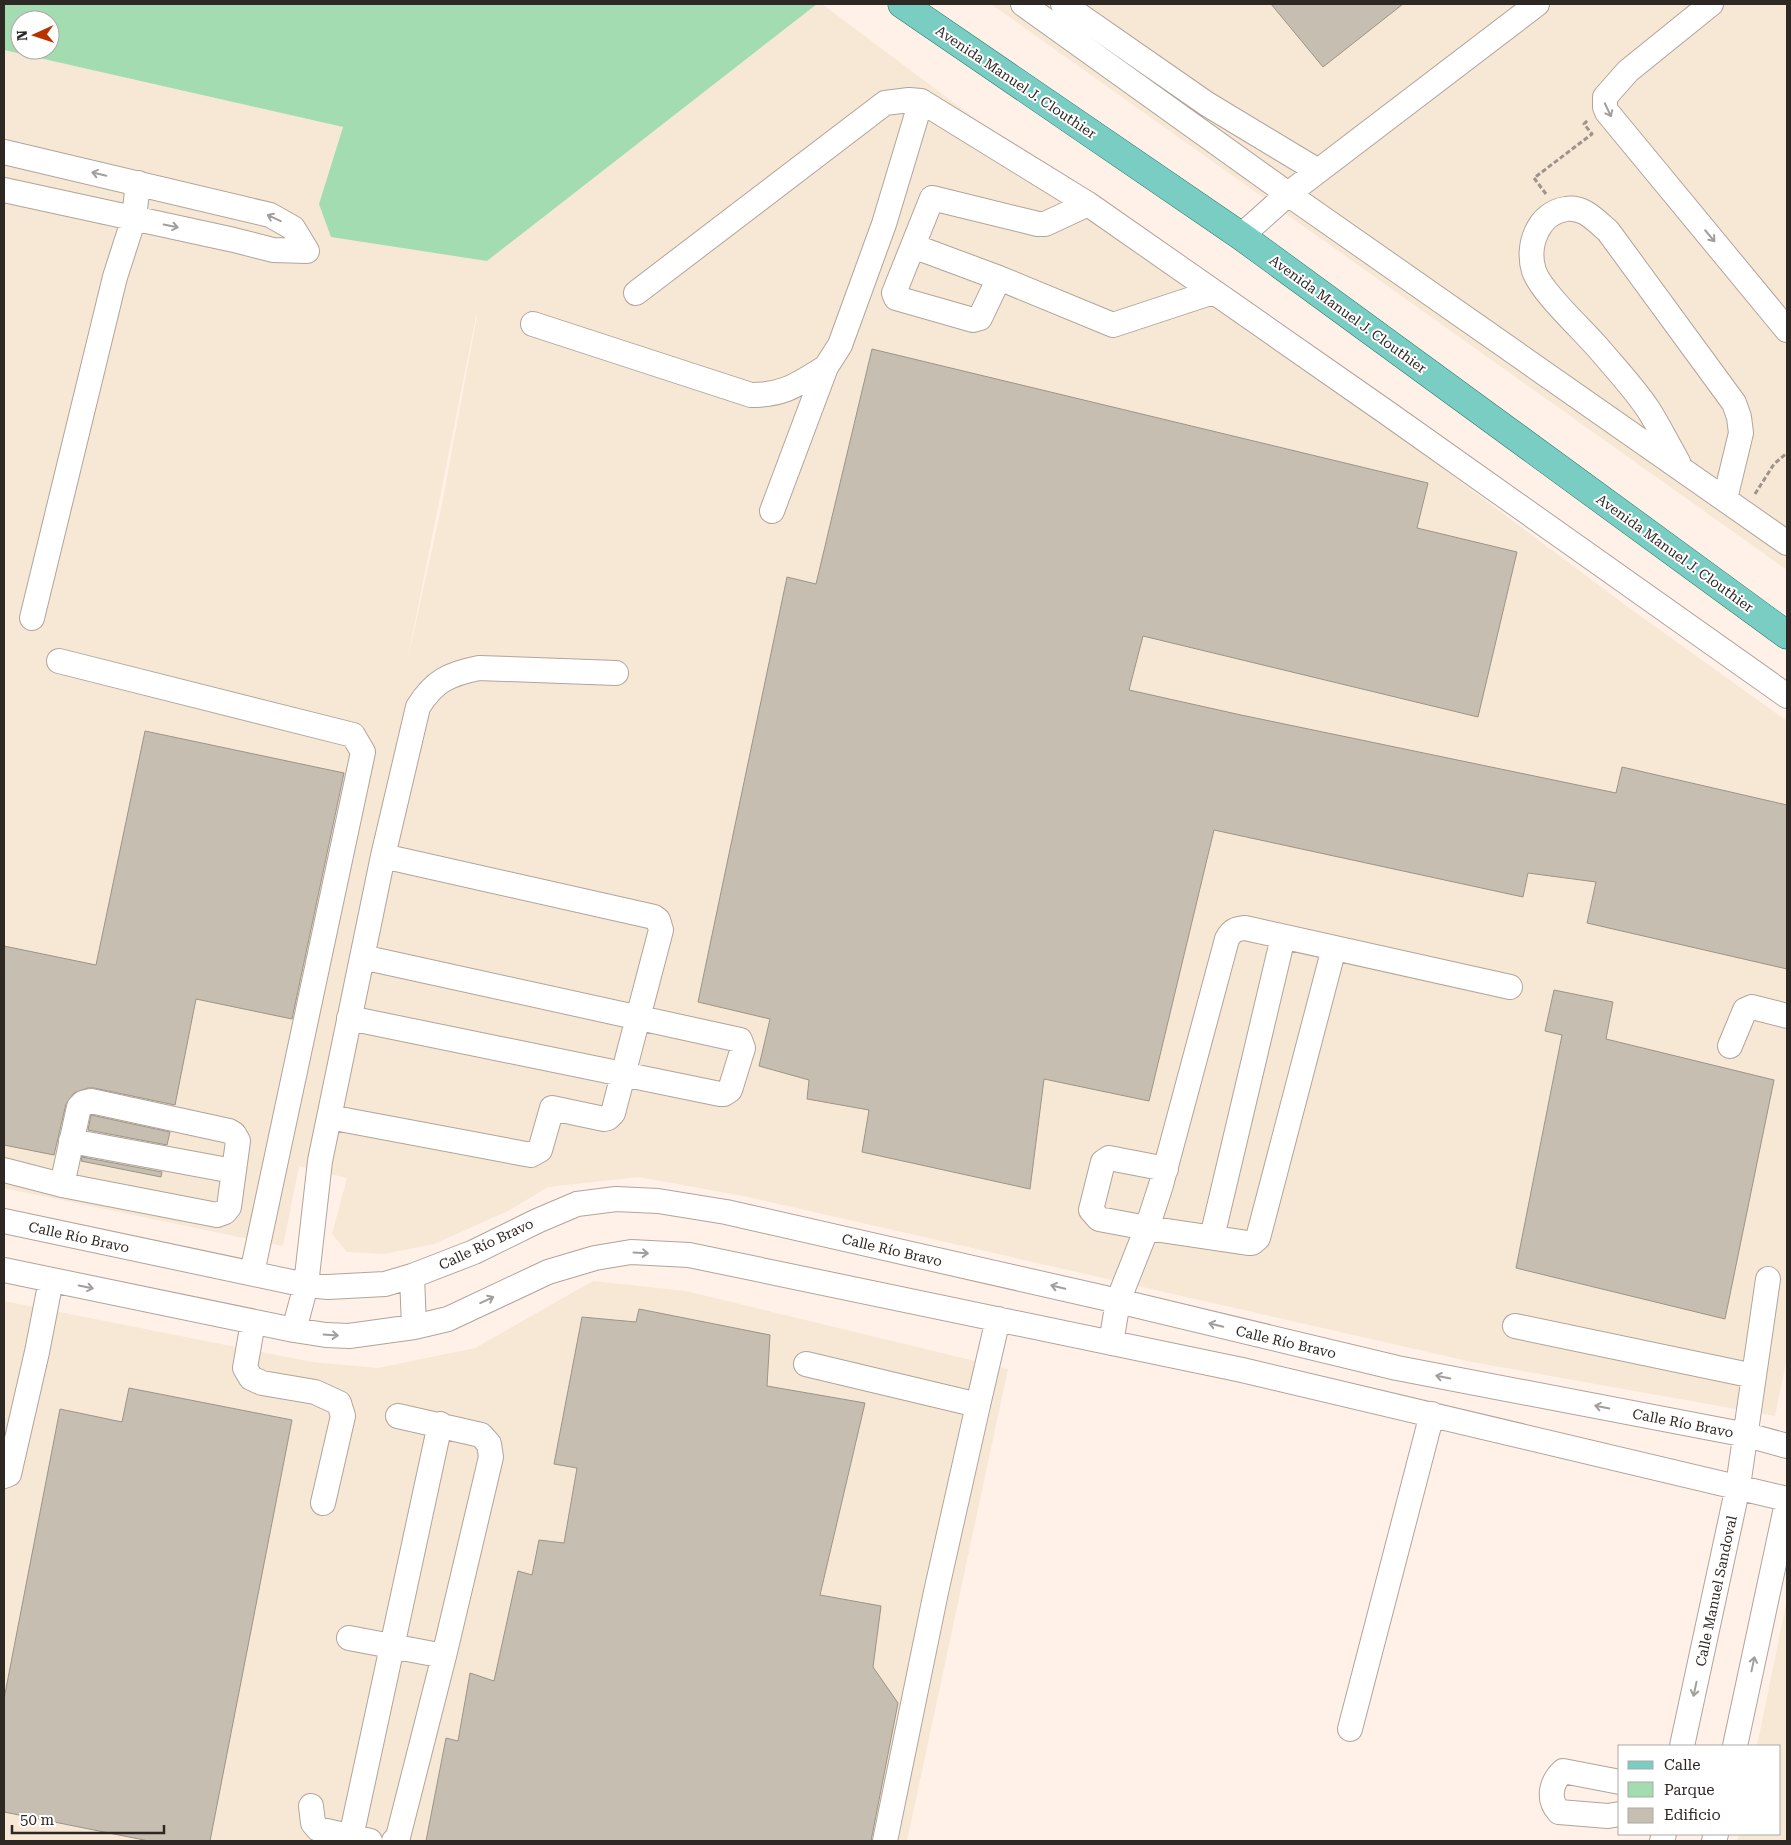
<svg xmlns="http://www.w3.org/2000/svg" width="1791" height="1845" viewBox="0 0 1791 1845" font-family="'Roboto Serif',serif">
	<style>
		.industrial { fill: #f6e8d4; fill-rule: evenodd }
		.green { fill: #a4dcb2; fill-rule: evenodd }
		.building { fill: #c7beb2; stroke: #9c9488 }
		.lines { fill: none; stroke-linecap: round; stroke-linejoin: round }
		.minor-casing { stroke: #b1a49b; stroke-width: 26 }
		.major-casing { stroke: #267e72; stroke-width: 29 }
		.path { stroke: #9e948d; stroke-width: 3; stroke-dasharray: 5 2.5; stroke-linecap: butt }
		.minor { stroke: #fff; stroke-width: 24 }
		.major { stroke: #7acdc3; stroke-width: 28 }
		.oneway { stroke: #a19e9d }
		.labels { text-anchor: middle; stroke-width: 4; stroke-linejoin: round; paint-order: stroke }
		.street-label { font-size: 14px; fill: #2e2825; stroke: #fff }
	</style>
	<rect width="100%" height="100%" fill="#fff1e7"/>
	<path class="industrial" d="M817 4H822L1628 607 1787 721V1358L1775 1416 1472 1362 743 1196 639 1177 548 1187 508 1211 434 1244 384 1254 347 1252 332 1234 347 1178 299 1166 283 1246 4 1188V50L343 127 319 204 487 261ZM477 316 442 504 406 667 476 317Z
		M991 4H1787V570Z
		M593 1281 686 1291 1008 1369 907 1841H4V1301L312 1362 378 1368 475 1348Z
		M1787 1599V1841H1737L1739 1834H1780V1746H1757Z"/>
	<path class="green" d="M4 4H817L487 261 331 237 319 204 343 127 4 50ZM20 20H50V50H20Z"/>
	<path class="building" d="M1271 4H1403L1323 67Z
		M872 349 1428 483 1417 528 1517 552 1478 717 1143 636 1129 690 1241 715 1616 793 1622 767 1787 805V969L1587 923 1596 882 1528 873 1523 897 1214 830 1149 1101 1044 1079 1030 1189 862 1152 869 1110 807 1099 809 1080 759 1066 770 1019 698 1002 787 577 816 584Z
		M145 731 344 773 292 1019 196 999 175 1105 94 1088H88L74 1093 66 1104 54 1155 4 1145V946L96 965Z
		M1554 990 1613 1002 1606 1039 1774 1080 1725 1319 1516 1268 1562 1035 1545 1031Z
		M91 1115 170 1132 167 1145 88 1130Z
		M82 1157 162 1172 161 1177 81 1161Z
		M639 1309 770 1335 767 1386 865 1403 820 1595 881 1606 873 1667 898 1703 871 1841H426L446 1738 458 1741 470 1673 494 1681 518 1571 532 1575 539 1540 564 1543 577 1468 554 1464 582 1317 636 1322Z
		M129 1388 292 1420 210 1841H149L4 1812V1699L60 1409 122 1422Z"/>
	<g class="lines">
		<defs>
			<path id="minor" d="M1023 4 1288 194 1787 543
				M1063 4 1207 104 1318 171
				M1711 4 1628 71 1605 97V107L1607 112 1787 330
				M4 152 270 215 293 228 307 251 273 250 234 240 4 190
				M1241 236 1288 194 1537 4
				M913 246 999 278 1113 325 1213 292
				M999 278 980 318 973 320 896 298 894 293 932 198 1038 224H1045L1088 204
				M636 293 885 103 909 100 921 101 1088 204 1386 412 1787 696
				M533 324 751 395C785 395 798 384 826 367
				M1678 462C1668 445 1659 426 1648 409 1634 388 1616 369 1600 350 1584 331 1541 292 1534 271 1526 246 1538 213 1566 209 1584 206 1596 221 1608 231L1734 403 1739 417 1741 433 1725 499
				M772 511 826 367 840 345 884 224 921 101
				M32 618 115 277 134 218 138 183
				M59 661 353 735 363 752 252 1273
				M349 1018 720 1094H724L730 1090 743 1048 740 1040 362 957
				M1730 1046 1745 1010 1752 1007 1787 1016
				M329 1117 531 1155 540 1150 552 1108 604 1119 608 1118 613 1113 661 930 658 920 654 917 383 856
				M71 1141 233 1171
				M1166 1169 1109 1158 1103 1162 1091 1210 1099 1219 1147 1228 1248 1243H1252L1258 1238 1334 948
				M4 1170 62 1185 217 1215 225 1212 229 1207 238 1141 234 1134 229 1131 91 1101 83 1103 79 1107 62 1185
				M4 1221 306 1285 328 1287 385 1284 412 1276 474 1252 537 1221 577 1204 616 1199 658 1201 726 1212 1118 1301 1397 1368 1747 1435 1787 1446
				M1212 1237 1283 937
				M4 1270 294 1330 326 1335 349 1336 414 1327 448 1319 548 1272 595 1258 631 1252 689 1255 1242 1370 1787 1499
				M412 1276 414 1327
				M253 1322 245 1368 251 1378 262 1383 315 1392 339 1403 343 1416 323 1503
				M1515 1326 1754 1376
				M294 1330 306 1285 320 1161 383 856 418 707C434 681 449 674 479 668L616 673
				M1111 1343 1118 1301 1147 1228 1161 1185 1227 939C1232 930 1236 929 1245 928L1510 987
				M806 1364 978 1405 998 1319
				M4 1476 9 1474 37 1352 51 1280
				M349 1638 444 1656
				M1350 1729 1432 1414
				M1682 1746 1738 1486 1768 1279
				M1735 1746 1787 1503
				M1620 1782 1563 1771C1551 1782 1547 1799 1559 1812L1608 1816 1620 1814
				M311 1806 313 1823 318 1829 370 1841
				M351 1837 440 1424
				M394 1841 398 1837 444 1656 491 1457 489 1444 481 1435 398 1416
				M885 1841 936 1592 978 1405
				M1662 1841 1664 1834
				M1714 1841 1716 1834"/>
			<path id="major" d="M902 4 1241 236 1787 635"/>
		</defs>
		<use href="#minor" class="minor-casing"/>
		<use href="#major" class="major-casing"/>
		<path class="path" d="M1546 194 1534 178 1592 134 1584 124 1588 120
			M1755 494 1774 464 1787 453"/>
		<use href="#minor" class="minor"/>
		<use href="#major" class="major"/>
	</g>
	<defs><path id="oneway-shaft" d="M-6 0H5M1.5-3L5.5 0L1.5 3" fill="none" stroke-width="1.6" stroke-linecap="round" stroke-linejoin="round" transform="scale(1.25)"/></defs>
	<g class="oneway">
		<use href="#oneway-shaft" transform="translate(1608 110) rotate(65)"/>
		<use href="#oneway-shaft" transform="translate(99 174) rotate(-167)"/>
		<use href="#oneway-shaft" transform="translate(274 218) rotate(-155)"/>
		<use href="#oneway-shaft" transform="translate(171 226) rotate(12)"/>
		<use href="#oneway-shaft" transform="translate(1710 236) rotate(50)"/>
		<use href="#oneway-shaft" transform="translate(641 1253) rotate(3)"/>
		<use href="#oneway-shaft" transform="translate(86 1287) rotate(12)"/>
		<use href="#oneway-shaft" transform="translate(1058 1287) rotate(-167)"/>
		<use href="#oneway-shaft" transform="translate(487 1300) rotate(-25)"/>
		<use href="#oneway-shaft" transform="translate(1216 1325) rotate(-166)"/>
		<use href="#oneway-shaft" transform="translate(331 1335) rotate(4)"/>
		<use href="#oneway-shaft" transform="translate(1443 1377) rotate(-169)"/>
		<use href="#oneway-shaft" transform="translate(1602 1407) rotate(-169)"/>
		<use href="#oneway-shaft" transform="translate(1753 1664) rotate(-78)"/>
		<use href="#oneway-shaft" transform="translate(1695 1689) rotate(102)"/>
	</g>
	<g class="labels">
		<g class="street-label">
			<text transform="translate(1016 82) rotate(34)" y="5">Avenida Manuel J. Clouthier</text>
			<text transform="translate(1348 314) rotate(36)" y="5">Avenida Manuel J. Clouthier</text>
			<text transform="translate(1675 553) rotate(36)" y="5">Avenida Manuel J. Clouthier</text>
			<text transform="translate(79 1237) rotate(12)" y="5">Calle Río Bravo</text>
			<text transform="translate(486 1244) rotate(-25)" y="5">Calle Río Bravo</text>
			<text transform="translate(892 1250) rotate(13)" y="5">Calle Río Bravo</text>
			<text transform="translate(1286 1342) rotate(13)" y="5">Calle Río Bravo</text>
			<text transform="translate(1683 1423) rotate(11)" y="5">Calle Río Bravo</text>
			<text transform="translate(1716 1591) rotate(-78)" y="5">Calle Manuel Sandoval</text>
		</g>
	</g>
	<rect width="1791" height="1845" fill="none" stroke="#2e2825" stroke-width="10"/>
	<rect x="1618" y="1745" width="162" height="90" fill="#ffffff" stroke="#aba9a8"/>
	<rect x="1628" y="1761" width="25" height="8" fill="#7acdc3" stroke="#aba9a8"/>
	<text x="1664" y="1770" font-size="15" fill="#2e2825">Calle</text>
	<rect x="1628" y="1782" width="25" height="15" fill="#a4dcb2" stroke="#aba9a8"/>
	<text x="1664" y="1795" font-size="15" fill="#2e2825">Parque</text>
	<rect x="1628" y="1808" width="25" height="15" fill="#c7beb2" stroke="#aba9a8"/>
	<text x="1664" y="1820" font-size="15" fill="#2e2825">Edificio</text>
	<g transform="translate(35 35) rotate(267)"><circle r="24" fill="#ffffff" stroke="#aba9a8"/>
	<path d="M0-4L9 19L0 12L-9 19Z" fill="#ba3100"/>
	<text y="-8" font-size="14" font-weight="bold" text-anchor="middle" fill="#2e2825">N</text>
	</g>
	<path d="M12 1825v8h152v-8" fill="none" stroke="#2e2825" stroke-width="2.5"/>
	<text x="20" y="1825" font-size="15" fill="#2e2825" stroke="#ffffff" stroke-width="4" paint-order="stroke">50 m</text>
</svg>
